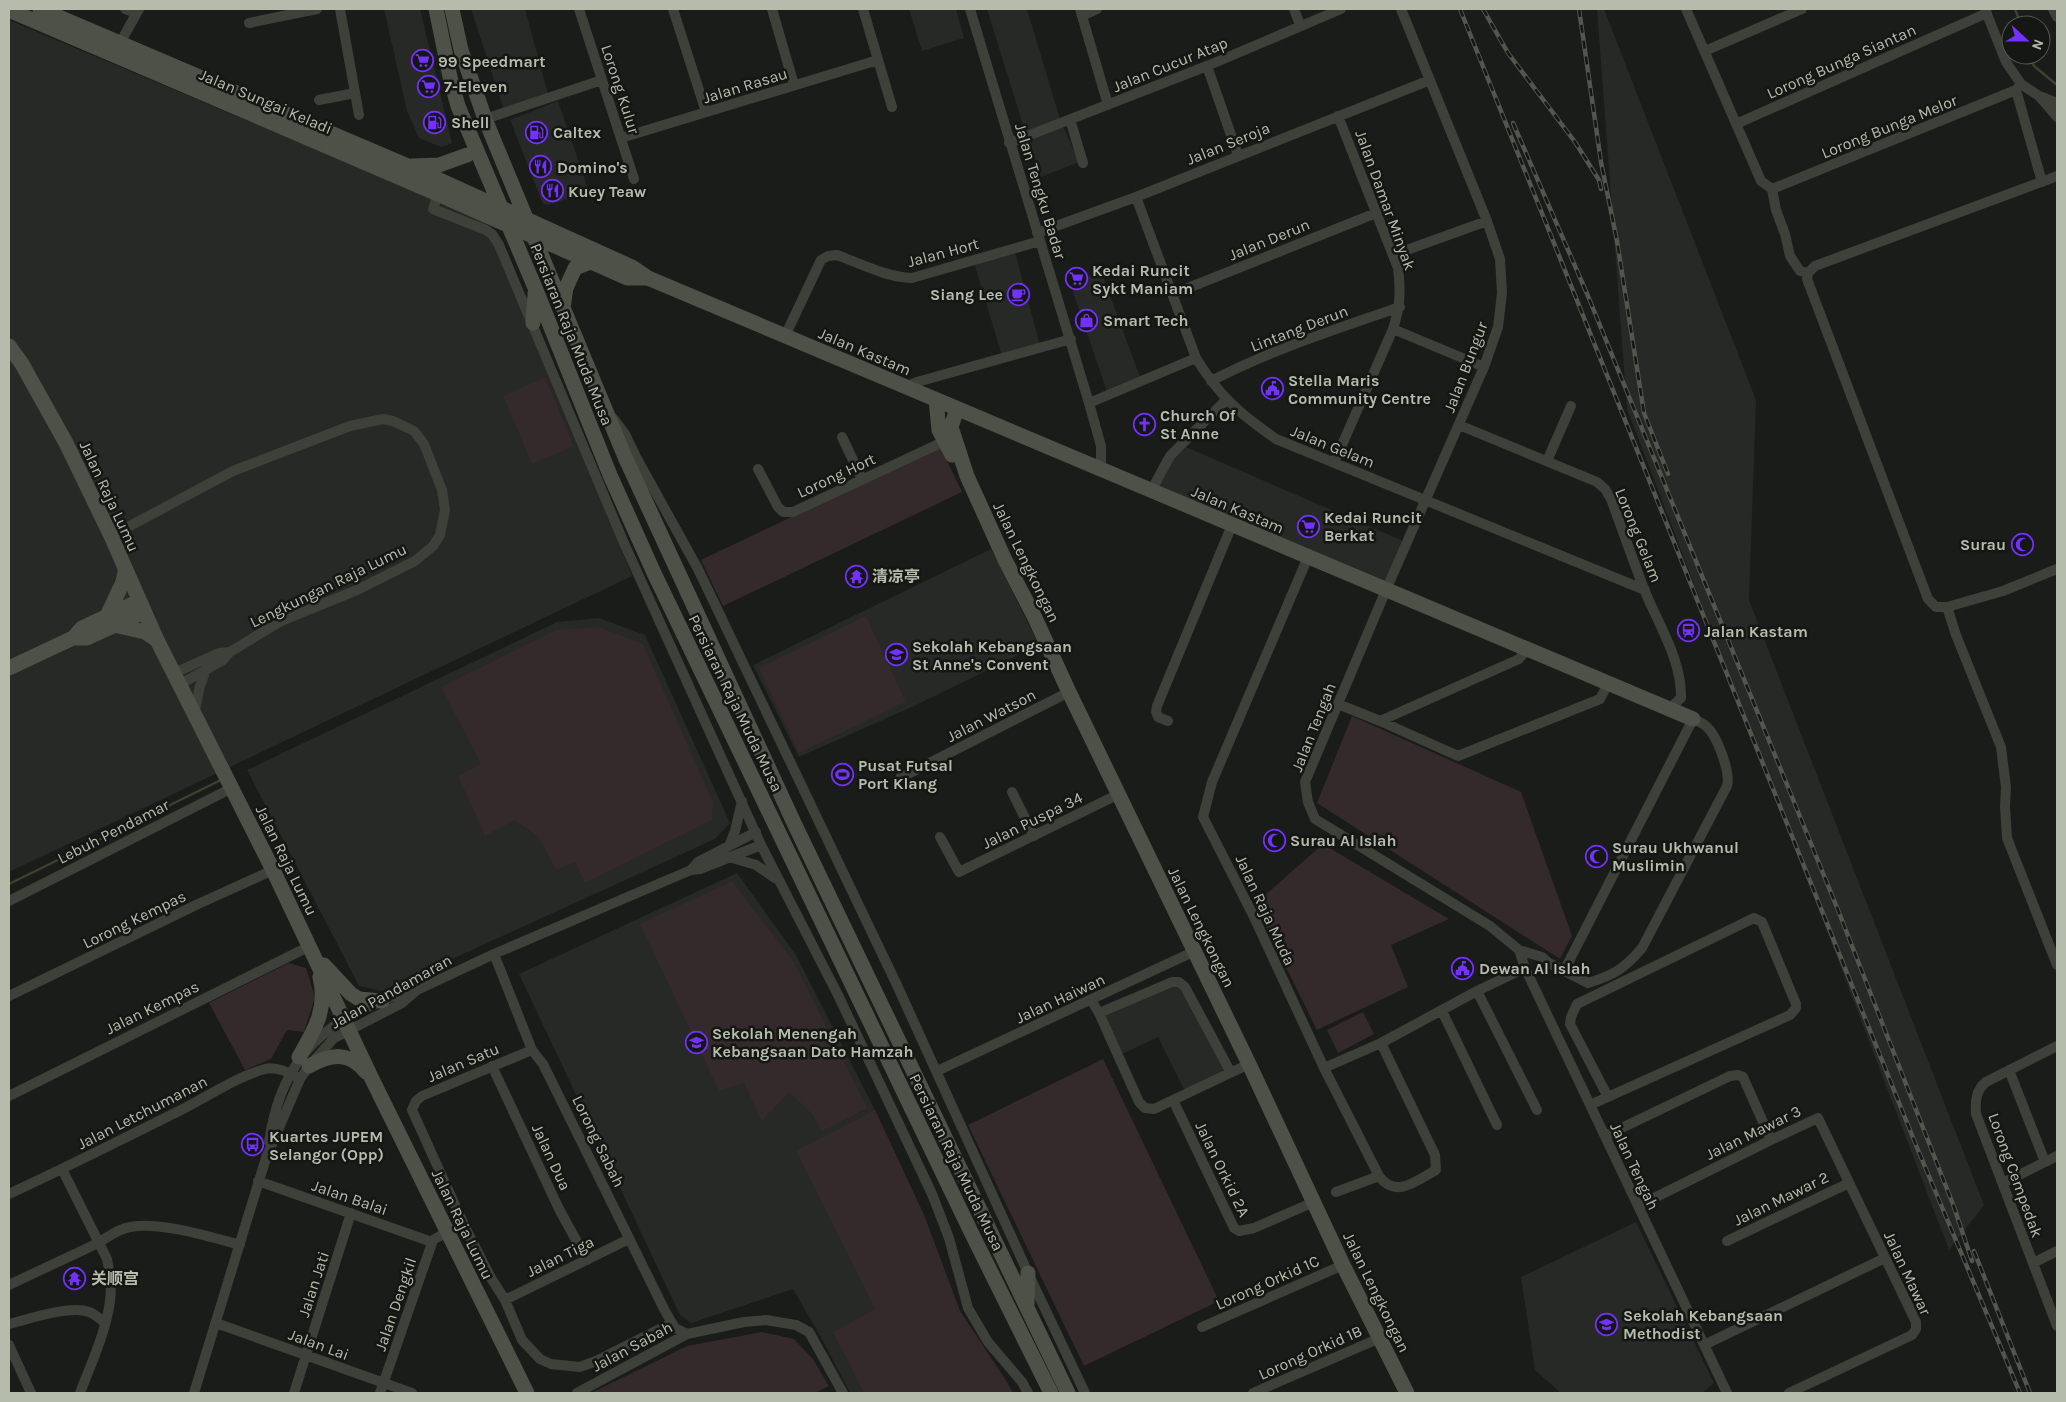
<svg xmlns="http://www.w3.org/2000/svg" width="2066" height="1402" viewBox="0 0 2066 1402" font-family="Karla,'Noto Sans SC',sans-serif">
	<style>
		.built { fill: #262925 }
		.green { fill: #34292b }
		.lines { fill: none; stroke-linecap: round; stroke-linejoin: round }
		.stream { stroke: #3f412e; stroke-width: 2.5 }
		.street { stroke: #3d413a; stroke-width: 10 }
		.secondary { stroke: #4d5148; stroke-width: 15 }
		.rail-casing { stroke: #52564d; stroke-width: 4.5 }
		.rail { stroke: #151714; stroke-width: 2.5; stroke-dasharray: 8; stroke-linecap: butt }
		.labels { text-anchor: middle; stroke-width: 5; stroke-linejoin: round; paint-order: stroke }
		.poi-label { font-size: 16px; font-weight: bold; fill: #b6bcab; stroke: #151714; text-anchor: start }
		.street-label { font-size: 16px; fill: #b6bcab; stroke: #151714 }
	</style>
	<rect width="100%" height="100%" fill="#1a1c19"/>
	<path class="built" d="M384 9H420L452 143 441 147 419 138 407 111Z
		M471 9H525L548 94 504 110Z
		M909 9H956L964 38 922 51Z
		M987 9H1027L1060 119 1079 162 1041 177 1025 132Z
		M1597 9H1604L1756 400 1749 600 1984 1205 1949 1250 1627 409Z
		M9 20 485 221 632 576 9 872Z
		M558 101 589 192 548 205 543 204 510 120Z
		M1015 252 1040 345 1002 356 974 262Z
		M1101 271 1140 377 1107 392 1070 283Z
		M1186 447 1403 541 1384 582 1157 487 1174 459Z
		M991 549 1039 645 912 707 799 757 753 665Z
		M599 618 645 635 730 823 715 839 382 991 359 986 247 770 557 622Z
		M737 873 796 955 875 1110 924 1215 960 1311 1005 1379 1013 1393H850L822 1339 793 1289 691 1323 680 1315 519 974Z
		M1172 985 1183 989 1227 1069 1185 1091 1158 1037 1122 1054 1104 1015Z
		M1636 1222 1714 1383 1702 1393H1561L1535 1370 1521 1277Z"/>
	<path class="green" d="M545 377 574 446 532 464 503 396Z
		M940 446 962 492 723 606 701 560Z
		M866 616 906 702 799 753 759 668Z
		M599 627 643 644 713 802 712 820 585 883 575 862 556 870 539 838 515 820 485 836 458 776 481 764 441 687 556 630Z
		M1352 716 1521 792 1572 936 1560 959 1317 803Z
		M1323 844 1449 919 1391 945 1408 987 1317 1030 1255 904Z
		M732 881 794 962 867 1108 822 1132 812 1114 789 1092 762 1121 744 1083 719 1091 640 924Z
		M289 963 306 968 315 997 304 1032 287 1030 271 1059 245 1070 209 1003Z
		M1363 1012 1374 1034 1338 1053 1327 1030Z
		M1103 1059 1219 1301 1084 1366 968 1125Z
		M875 1110 924 1215 960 1311 1005 1379 1013 1393H864L833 1332 875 1309 796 1151Z
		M762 1332 794 1339 813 1359 829 1386 815 1393H591L687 1346Z"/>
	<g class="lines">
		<path class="stream" d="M2015 9 2021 25
			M2030 55 2034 66 2057 85
			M9 884 221 780"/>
		<path class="street" d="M125 9 136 13
			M340 9 359 115
			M579 9 634 179
			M673 9 706 112
			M772 9 794 85
			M863 9 892 107
			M970 9 1089 403 1101 446V470
			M1080 9 1108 105
			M1294 9 1300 25
			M1401 9 1487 221 1500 259 1502 293 1498 327 1484 367 1386 590 1305 782 1308 802 1315 819 1490 926 1519 950 1525 968 1727 1393
			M1686 9 1761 181 1772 189 1776 210 1785 234 1790 256 1800 271 1808 273
			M1985 9 2006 62 2021 84 2039 96 2057 117
			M2053 9 2057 17
			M1082 16 1097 9
			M249 23 317 9
			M120 43 139 9
			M1705 51 1802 9
			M1207 66 1238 155
			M2020 85 2016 90 2042 182
			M2040 96 2057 103
			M319 100 355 93
			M485 119 602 80
			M1070 119 1083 163
			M1736 124 1987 13
			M621 138 878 60
			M1009 143 1207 66 1341 9
			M1772 189 2016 90
			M438 194 433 209 486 230 492 234 499 245 623 541 761 845 838 995 932 1194 949 1238 968 1308 988 1342 1022 1382 1028 1393
			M1136 197 1196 358C1220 397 1239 413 1276 439L1645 590
			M1037 233 1136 197 1430 80
			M1393 255 1487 221
			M1173 294 1376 213
			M1393 329 1484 367
			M785 336 821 260 828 256 837 255C861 264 886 277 912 278L1040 241
			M1211 381C1271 350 1336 329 1400 307
			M905 387 917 382 1071 339
			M1089 403 1196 358
			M613 418 625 434 636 457 698 569 896 983 1028 1273 1085 1393
			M1459 425 1597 482 1605 489 1611 499C1622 529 1633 560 1644 589 1658 624 1682 660 1681 698L1669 709
			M842 437 862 479
			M1547 461 1571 406
			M1334 463 1393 329C1400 307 1401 292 1398 268L1338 116
			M758 469 778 507 783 512H793L945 441
			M1151 491 1170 456 1226 400
			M111 536 233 471 350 426 383 419 393 421 414 431 424 444 442 490 445 510 440 535 433 546 415 561 357 590 281 621 230 652 223 660 179 685
			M1308 557 1212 782 1203 817 1253 915 1324 1068 1381 1043 1477 991 1525 968
			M2057 569 2003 591 1947 607 1956 635 2001 747 2006 787 2005 806 2007 838 2057 965
			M1947 607H1936L1928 599 1807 279 1808 273 1815 266 2057 176
			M174 673 219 653 230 652
			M1338 704 1380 721 1458 756 1600 699 1608 684
			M194 714 200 686 206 669
			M1168 721 1158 717 1156 712 1157 706 1232 525
			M1380 721 1519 659 1527 649
			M900 778 1069 692
			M1012 792 1034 836
			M940 837 959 872 1119 794
			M729 846 735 831 742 801
			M729 857 756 865 775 878
			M691 870 698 862 756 832
			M9 901 232 788
			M1519 950 1542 957 1549 963 1588 983C1614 975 1624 969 1642 948L1727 786C1731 773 1717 736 1707 727 1703 723 1698 721 1693 719L1564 971
			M494 954 532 1050 543 1064 665 1311 675 1328 687 1334
			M1477 991 1537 1110
			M9 996 196 905 273 870
			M1091 1000 1099 1013 1139 1102 1145 1108 1154 1109 1249 1064
			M1442 1011 1497 1125
			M1099 1013 1172 982H1179L1185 987 1230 1071
			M2057 1046 1986 1082C1976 1090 1975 1101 1976 1114L2057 1326
			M532 1050 422 1096 416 1101 412 1110 465 1227 491 1278 505 1300 522 1340 540 1359 551 1364 580 1367 596 1361 672 1323
			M492 1066 559 1209 587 1260
			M1324 1068 1379 1176C1396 1199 1416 1181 1436 1170L1435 1155 1381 1043
			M2009 1070 2045 1162
			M937 1071 1195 951
			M9 1096 310 946
			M1173 1100 1234 1228 1239 1231 1254 1228 1314 1202
			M1590 1105 1790 1015 1796 1008V1004L1762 922 1754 918 1577 1004 1571 1017 1570 1024 1608 1097
			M1605 1136 1730 1076 1738 1075 1743 1077 1771 1140
			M269 1142C279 1072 312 1029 377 1003 391 997 402 992 417 990
			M62 1169 107 1259C110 1273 112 1287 110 1301 106 1332 91 1364 80 1393
			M258 1181 432 1242
			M2003 1183 2057 1156
			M1336 1192 1379 1176
			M9 1194C67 1167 125 1138 183 1109 209 1096 236 1077 265 1069 276 1066 291 1073 300 1079
			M1638 1206 1771 1140 1818 1118 1916 1322V1329L1912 1335 1789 1393
			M1727 1241 1849 1183
			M2033 1263 2057 1251
			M9 1285C38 1271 67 1258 96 1244 107 1238 117 1229 130 1227 159 1221 211 1237 240 1245
			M505 1300 629 1239
			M216 1323 412 1393
			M9 1324C29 1319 70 1305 89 1312 95 1314 100 1319 105 1323
			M1202 1327 1343 1265
			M9 1345 31 1393
			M1704 1345 1885 1258
			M194 1393 266 1158 300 1079 309 1066 334 1038 402 1003 417 990 494 954 691 870 700 869 761 845
			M294 1393 351 1213
			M380 1393 433 1240 447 1232
			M577 1393 687 1334 744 1322 766 1320 796 1325 809 1332 843 1393
			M1253 1393 1380 1338"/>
		<path class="secondary" d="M40 9 424 173 632 267 648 278 1693 719
			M436 9 450 77 458 106 536 290 610 475 654 573 972 1234 1051 1393
			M452 9 461 50 485 119 625 457 794 823 1068 1393
			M9 10 438 194 627 278H648
			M412 166 439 165 467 155
			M563 308 566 288 575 268 590 262
			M533 323 535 294
			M9 346 22 364 66 443 111 536 157 640 273 870 372 1079 527 1393
			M936 400 939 430 952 455
			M957 409 951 427 967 476 1005 560 1035 618 1069 692 1249 1064 1343 1265 1407 1393
			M107 616 123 582 125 572
			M114 625 145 632 157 640
			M75 636 82 628 139 601
			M9 668 73 638H87L144 612
			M324 965 351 994 359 999 382 1001
			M299 1057C314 1031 328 1009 320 977
			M309 1066C331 1054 349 1051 366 1072
			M1027 1304 1028 1273"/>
		<defs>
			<path id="rail" d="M1460 9 1918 1150 2020 1393
				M1483 9 1508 53 1575 142 1599 180 1601 189
				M1579 9 1601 162 1617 241 1644 413 1668 474
				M1513 123 1588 296 1838 910 1954 1207 1972 1261
				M1974 1251 2030 1393"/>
		</defs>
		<use href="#rail" class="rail-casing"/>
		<use href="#rail" class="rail"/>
	</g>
	<defs>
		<symbol id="supermarket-ring" viewBox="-11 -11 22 22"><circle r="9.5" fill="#151714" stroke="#7430fc" stroke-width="1.5"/><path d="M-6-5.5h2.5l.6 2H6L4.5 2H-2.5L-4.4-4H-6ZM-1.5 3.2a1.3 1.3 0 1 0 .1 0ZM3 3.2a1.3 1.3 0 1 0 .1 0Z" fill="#7430fc"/></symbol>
		<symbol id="fuel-ring" viewBox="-11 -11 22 22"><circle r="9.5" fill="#151714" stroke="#7430fc" stroke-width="1.5"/><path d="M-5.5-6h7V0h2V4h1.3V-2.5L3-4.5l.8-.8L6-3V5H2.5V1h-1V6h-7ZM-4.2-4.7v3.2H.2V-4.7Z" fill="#7430fc"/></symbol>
		<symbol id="restaurant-ring" viewBox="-11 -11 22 22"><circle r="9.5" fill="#151714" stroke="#7430fc" stroke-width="1.5"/><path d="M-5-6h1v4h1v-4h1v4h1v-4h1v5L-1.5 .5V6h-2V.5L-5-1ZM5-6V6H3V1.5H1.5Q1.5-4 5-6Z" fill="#7430fc"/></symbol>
		<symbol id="cafe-ring" viewBox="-11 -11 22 22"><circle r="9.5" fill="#151714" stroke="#7430fc" stroke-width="1.5"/><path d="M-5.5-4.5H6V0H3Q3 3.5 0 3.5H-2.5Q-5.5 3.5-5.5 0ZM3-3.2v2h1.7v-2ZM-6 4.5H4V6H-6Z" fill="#7430fc"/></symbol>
		<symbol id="shop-ring" viewBox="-11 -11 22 22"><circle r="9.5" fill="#151714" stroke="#7430fc" stroke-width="1.5"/><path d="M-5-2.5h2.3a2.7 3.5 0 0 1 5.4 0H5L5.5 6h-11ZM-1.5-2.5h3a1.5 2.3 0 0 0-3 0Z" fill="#7430fc"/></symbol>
		<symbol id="civic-ring" viewBox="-11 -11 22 22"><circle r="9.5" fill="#151714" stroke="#7430fc" stroke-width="1.5"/><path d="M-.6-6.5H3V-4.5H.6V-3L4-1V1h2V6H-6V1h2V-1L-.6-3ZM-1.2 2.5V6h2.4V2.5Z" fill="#7430fc"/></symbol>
		<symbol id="church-ring" viewBox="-11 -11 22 22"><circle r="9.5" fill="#151714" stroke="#7430fc" stroke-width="1.5"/><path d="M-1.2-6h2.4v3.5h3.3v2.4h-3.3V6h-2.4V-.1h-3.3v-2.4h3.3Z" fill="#7430fc"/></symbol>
		<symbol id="mosque-ring" viewBox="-11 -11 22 22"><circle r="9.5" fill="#151714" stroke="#7430fc" stroke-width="1.5"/><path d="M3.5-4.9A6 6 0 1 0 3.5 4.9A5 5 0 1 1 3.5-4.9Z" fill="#7430fc"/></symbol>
		<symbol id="temple-ring" viewBox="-11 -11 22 22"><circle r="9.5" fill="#151714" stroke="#7430fc" stroke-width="1.5"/><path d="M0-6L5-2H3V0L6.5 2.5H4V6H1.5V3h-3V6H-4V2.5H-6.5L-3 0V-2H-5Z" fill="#7430fc"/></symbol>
		<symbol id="station-ring" viewBox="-11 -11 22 22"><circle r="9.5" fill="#151714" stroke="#7430fc" stroke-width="1.5"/><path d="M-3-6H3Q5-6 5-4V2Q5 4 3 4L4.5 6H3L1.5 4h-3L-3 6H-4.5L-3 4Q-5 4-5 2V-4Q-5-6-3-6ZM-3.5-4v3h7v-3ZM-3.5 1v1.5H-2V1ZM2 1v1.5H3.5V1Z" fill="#7430fc"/></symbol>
		<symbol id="school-ring" viewBox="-11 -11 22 22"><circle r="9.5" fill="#151714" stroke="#7430fc" stroke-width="1.5"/><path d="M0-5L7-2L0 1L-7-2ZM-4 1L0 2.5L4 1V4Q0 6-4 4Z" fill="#7430fc"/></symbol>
		<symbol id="stadium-ring" viewBox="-11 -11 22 22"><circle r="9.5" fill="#151714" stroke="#7430fc" stroke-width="1.5"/><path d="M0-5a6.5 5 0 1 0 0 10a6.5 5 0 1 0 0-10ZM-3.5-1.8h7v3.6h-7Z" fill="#7430fc"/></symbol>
		<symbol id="bus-ring" viewBox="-11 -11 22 22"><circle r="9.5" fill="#151714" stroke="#7430fc" stroke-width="1.5"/><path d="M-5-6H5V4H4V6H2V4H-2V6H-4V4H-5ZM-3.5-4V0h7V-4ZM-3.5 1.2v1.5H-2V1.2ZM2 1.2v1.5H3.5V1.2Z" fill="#7430fc"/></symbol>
	</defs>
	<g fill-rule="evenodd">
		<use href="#supermarket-ring" x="410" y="48" width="25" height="25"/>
		<use href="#supermarket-ring" x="416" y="74" width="25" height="25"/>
		<use href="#fuel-ring" x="422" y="110" width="25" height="25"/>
		<use href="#fuel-ring" x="524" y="120" width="25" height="25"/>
		<use href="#restaurant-ring" x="528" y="154" width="25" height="25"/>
		<use href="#restaurant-ring" x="540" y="178" width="25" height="25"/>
		<use href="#supermarket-ring" x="1064" y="266" width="25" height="25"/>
		<use href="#cafe-ring" x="1006" y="282" width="25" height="25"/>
		<use href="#shop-ring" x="1074" y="308" width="25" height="25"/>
		<use href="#civic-ring" x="1260" y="376" width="25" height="25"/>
		<use href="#church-ring" x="1132" y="412" width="25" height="25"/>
		<use href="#supermarket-ring" x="1296" y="514" width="25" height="25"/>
		<use href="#mosque-ring" x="2010" y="532" width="25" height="25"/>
		<use href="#temple-ring" x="844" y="564" width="25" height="25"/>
		<use href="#station-ring" x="1676" y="618" width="25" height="25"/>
		<use href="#school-ring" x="884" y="642" width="25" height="25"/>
		<use href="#stadium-ring" x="830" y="762" width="25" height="25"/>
		<use href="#mosque-ring" x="1262" y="828" width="25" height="25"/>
		<use href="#mosque-ring" x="1584" y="844" width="25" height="25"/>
		<use href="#civic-ring" x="1450" y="956" width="25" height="25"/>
		<use href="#school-ring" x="684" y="1030" width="25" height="25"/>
		<use href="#bus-ring" x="240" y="1132" width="25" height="25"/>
		<use href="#temple-ring" x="62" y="1266" width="25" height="25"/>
		<use href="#school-ring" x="1594" y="1312" width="25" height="25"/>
	</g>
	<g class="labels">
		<g class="poi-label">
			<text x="438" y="67">99 Speedmart</text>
			<text x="444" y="92">7-Eleven</text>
			<text x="451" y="128">Shell</text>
			<text x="553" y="138">Caltex</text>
			<text x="557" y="173">Domino's</text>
			<text x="568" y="197">Kuey Teaw</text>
			<text x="1092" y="276">Kedai Runcit<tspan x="1092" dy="18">Sykt Maniam</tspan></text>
			<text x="1003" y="300" text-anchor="end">Siang Lee</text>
			<text x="1103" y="326">Smart Tech</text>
			<text x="1288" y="386">Stella Maris<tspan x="1288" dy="18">Community Centre</tspan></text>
			<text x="1160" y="421">Church Of<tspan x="1160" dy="18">St Anne</tspan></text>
			<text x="1324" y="523">Kedai Runcit<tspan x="1324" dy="18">Berkat</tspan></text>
			<text x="2006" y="550" text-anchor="end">Surau</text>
			<text x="872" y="582">清凉亭</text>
			<text x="1704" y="637">Jalan Kastam</text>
			<text x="912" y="652">Sekolah Kebangsaan<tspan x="912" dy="18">St Anne's Convent</tspan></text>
			<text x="858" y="771">Pusat Futsal<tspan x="858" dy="18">Port Klang</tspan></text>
			<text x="1290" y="846">Surau Al Islah</text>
			<text x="1612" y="853">Surau Ukhwanul<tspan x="1612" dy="18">Muslimin</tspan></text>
			<text x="1479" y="974">Dewan Al Islah</text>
			<text x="712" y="1039">Sekolah Menengah<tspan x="712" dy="18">Kebangsaan Dato Hamzah</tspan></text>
			<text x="269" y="1142">Kuartes JUPEM<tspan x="269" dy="18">Selangor (Opp)</tspan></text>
			<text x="91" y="1284">关顺宫</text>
			<text x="1623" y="1321">Sekolah Kebangsaan<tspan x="1623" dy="18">Methodist</tspan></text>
		</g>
		<g class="street-label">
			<text transform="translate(1841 61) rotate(-24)" y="6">Lorong Bunga Siantan</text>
			<text transform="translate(1170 64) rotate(-22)" y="6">Jalan Cucur Atap</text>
			<text transform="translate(745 85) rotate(-17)" y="6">Jalan Rasau</text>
			<text transform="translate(621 89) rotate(72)" y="6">Lorong Kulur</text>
			<text transform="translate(266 101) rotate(23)" y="6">Jalan Sungai Keladi</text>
			<text transform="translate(1889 126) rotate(-22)" y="6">Lorong Bunga Melor</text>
			<text transform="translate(1228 143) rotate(-22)" y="6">Jalan Seroja</text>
			<text transform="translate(1041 191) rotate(73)" y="6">Jalan Tengku Badar</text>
			<text transform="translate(1386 200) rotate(70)" y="6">Jalan Damar Minyak</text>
			<text transform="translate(1269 239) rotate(-22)" y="6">Jalan Derun</text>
			<text transform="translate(943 252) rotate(-15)" y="6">Jalan Hort</text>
			<text transform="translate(1299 328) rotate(-21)" y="6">Lintang Derun</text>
			<text transform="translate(572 334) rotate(68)" y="6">Persiaran Raja Muda Musa</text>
			<text transform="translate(865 351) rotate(23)" y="6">Jalan Kastam</text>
			<text transform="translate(1465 367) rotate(-69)" y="6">Jalan Bungur</text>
			<text transform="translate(1333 446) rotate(22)" y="6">Jalan Gelam</text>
			<text transform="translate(836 475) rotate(-25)" y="6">Lorong Hort</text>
			<text transform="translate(110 496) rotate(65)" y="6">Jalan Raja Lumu</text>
			<text transform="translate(1238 509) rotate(23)" y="6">Jalan Kastam</text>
			<text transform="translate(1639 535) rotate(68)" y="6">Lorong Gelam</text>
			<text transform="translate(1027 562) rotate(64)" y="6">Jalan Lengkongan</text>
			<text transform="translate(328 585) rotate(-26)" y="6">Lengkungan Raja Lumu</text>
			<text transform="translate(736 703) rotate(64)" y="6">Persiaran Raja Muda Musa</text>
			<text transform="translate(991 715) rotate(-27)" y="6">Jalan Watson</text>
			<text transform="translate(1313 727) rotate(-68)" y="6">Jalan Tengah</text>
			<text transform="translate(1032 820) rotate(-26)" y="6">Jalan Puspa 34</text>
			<text transform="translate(113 831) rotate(-27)" y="6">Lebuh Pendamar</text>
			<text transform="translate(287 860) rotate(64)" y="6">Jalan Raja Lumu</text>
			<text transform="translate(1266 910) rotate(65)" y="6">Jalan Raja Muda</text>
			<text transform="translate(134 919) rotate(-26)" y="6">Lorong Kempas</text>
			<text transform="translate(1202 927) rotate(64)" y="6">Jalan Lengkongan</text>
			<text transform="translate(391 991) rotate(-29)" y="6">Jalan Pandamaran</text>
			<text transform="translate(1060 998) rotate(-25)" y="6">Jalan Haiwan</text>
			<text transform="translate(152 1007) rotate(-26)" y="6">Jalan Kempas</text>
			<text transform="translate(463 1062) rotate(-23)" y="6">Jalan Satu</text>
			<text transform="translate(142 1112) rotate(-27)" y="6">Jalan Letchumanan</text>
			<text transform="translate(1753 1132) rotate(-26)" y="6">Jalan Mawar 3</text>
			<text transform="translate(599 1141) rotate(64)" y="6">Lorong Sabah</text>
			<text transform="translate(552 1157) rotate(65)" y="6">Jalan Dua</text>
			<text transform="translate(957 1162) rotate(64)" y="6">Persiaran Raja Muda Musa</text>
			<text transform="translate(1635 1166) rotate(65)" y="6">Jalan Tengah</text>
			<text transform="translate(1223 1169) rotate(64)" y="6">Jalan Orkid 2A</text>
			<text transform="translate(2016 1175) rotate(70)" y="6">Lorong Cempedak</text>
			<text transform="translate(350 1197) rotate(19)" y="6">Jalan Balai</text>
			<text transform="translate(1781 1198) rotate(-26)" y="6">Jalan Mawar 2</text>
			<text transform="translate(463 1224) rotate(64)" y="6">Jalan Raja Lumu</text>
			<text transform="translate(560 1256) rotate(-26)" y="6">Jalan Tiga</text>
			<text transform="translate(1908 1273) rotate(65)" y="6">Jalan Mawar</text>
			<text transform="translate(1267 1282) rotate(-24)" y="6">Lorong Orkid 1C</text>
			<text transform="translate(313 1284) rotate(-72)" y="6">Jalan Jati</text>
			<text transform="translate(1377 1292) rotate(64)" y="6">Jalan Lengkongan</text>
			<text transform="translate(395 1304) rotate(-71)" y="6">Jalan Dengkil</text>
			<text transform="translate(319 1344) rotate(20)" y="6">Jalan Lai</text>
			<text transform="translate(632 1346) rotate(-28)" y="6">Jalan Sabah</text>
			<text transform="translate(1310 1352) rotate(-24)" y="6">Lorong Orkid 1B</text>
		</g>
	</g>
	<rect width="2066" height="1402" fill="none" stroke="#b6bcab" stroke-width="20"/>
	<g transform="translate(2026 40) rotate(111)"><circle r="24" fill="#151714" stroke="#555950"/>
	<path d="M0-4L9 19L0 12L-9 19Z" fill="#7430fc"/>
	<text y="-8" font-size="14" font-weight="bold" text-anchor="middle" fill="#b6bcab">N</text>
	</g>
</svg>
